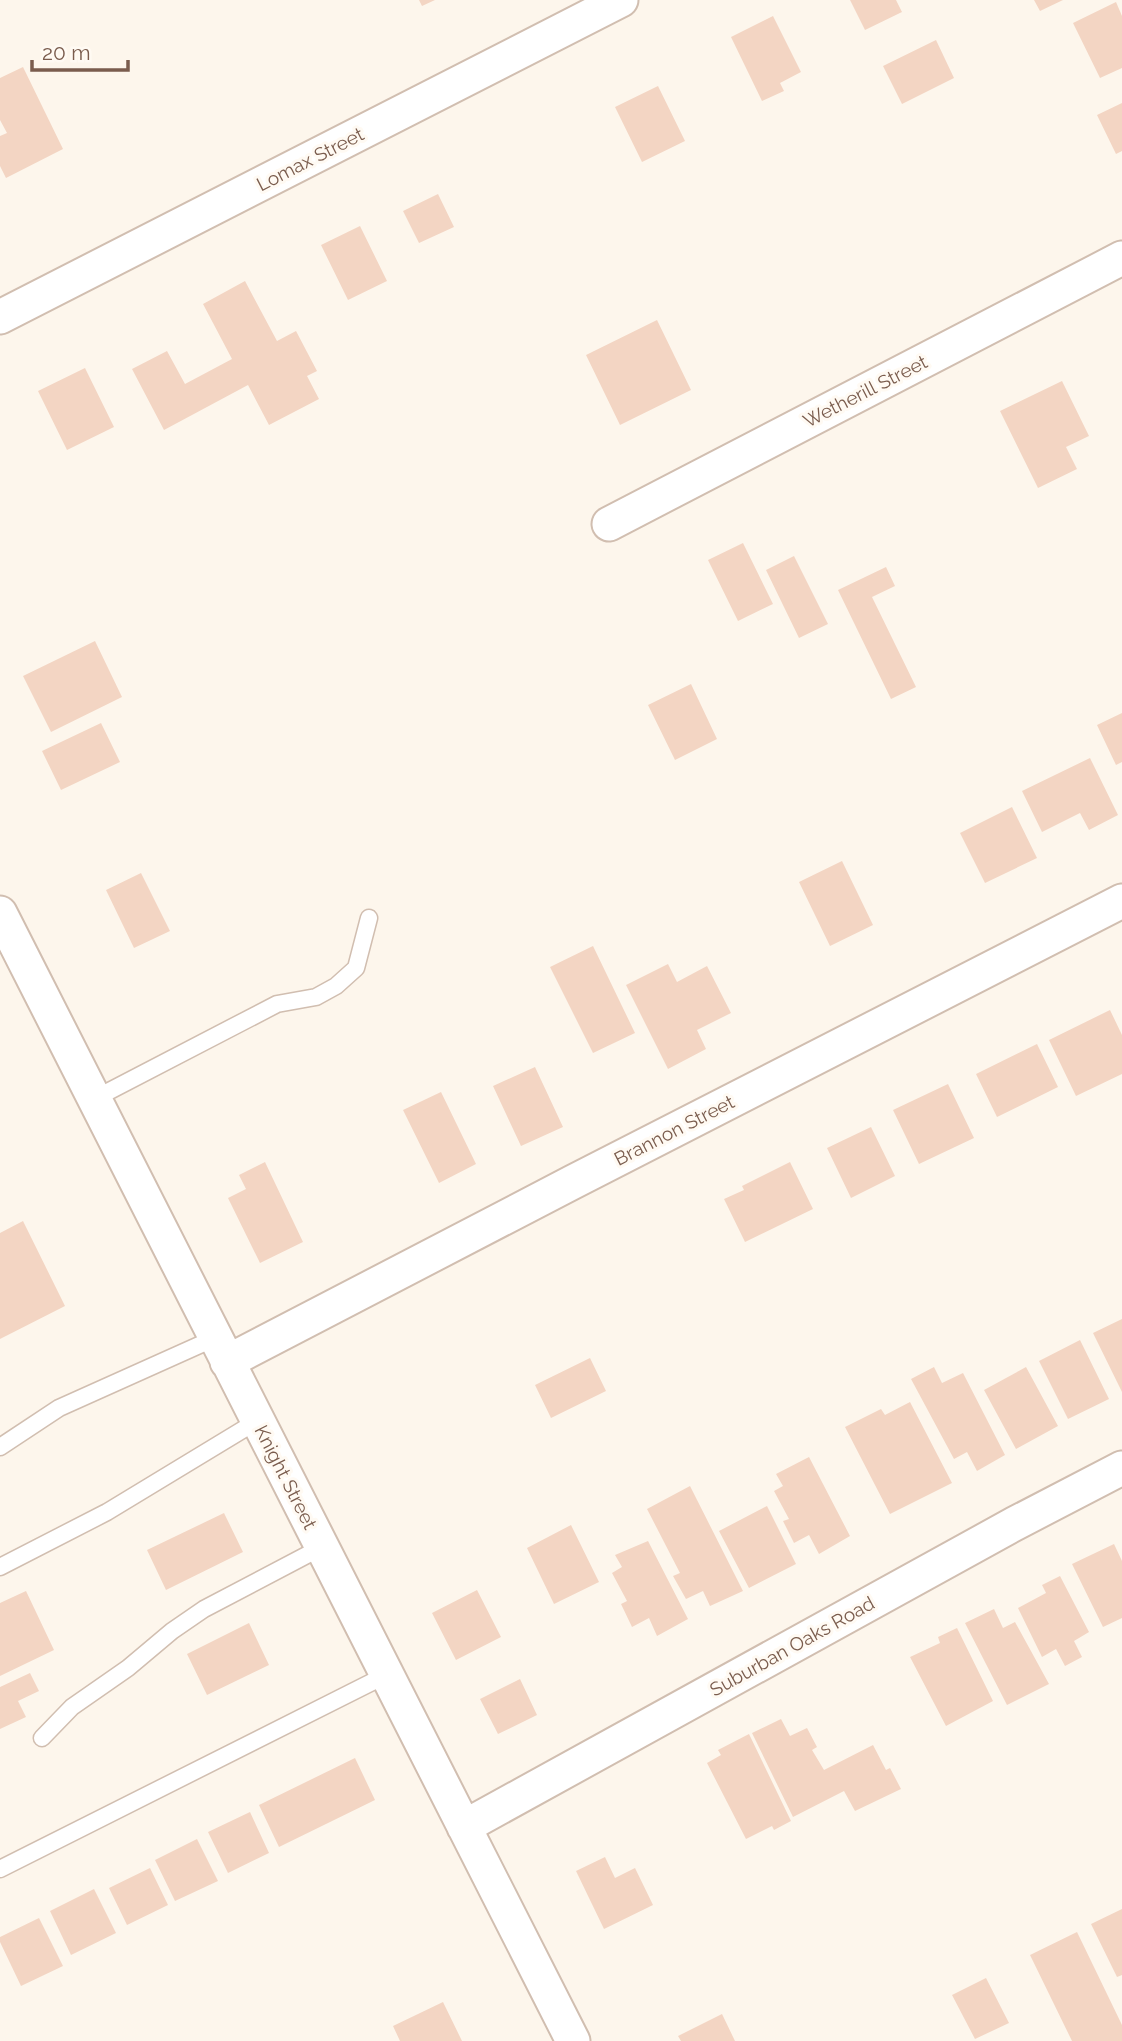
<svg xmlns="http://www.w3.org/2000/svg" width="1122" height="2041" viewBox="0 0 1122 2041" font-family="Raleway,sans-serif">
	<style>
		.building { fill: #f3d5c3 }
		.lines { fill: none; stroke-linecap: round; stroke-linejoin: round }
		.service-casing { stroke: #d1beb0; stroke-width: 19 }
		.minor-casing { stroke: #d1beb0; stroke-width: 37 }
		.service { stroke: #fff; stroke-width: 16 }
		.minor { stroke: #fff; stroke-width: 33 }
		.labels { text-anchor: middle; stroke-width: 6; stroke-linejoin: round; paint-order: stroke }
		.street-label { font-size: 19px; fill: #7a5c4d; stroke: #fffaf3 }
	</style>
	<rect width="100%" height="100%" fill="#fdf6ec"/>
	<path class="building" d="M419 0H435L422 6Z
		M850 0H896L902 12 865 30Z
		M1034 0H1063L1040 11Z
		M1116 2 1122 16V68L1100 78 1073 23Z
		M773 16 801 72 780 83 784 91 762 101 731 37Z
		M936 40 954 78 902 104 883 66Z
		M23 67 63 149 6 178 0 166V136L7 133 0 120V78Z
		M658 86 685 141 642 162 615 107Z
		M1122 103V151L1116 154 1097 115Z
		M438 194 454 227 419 243 403 211Z
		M360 226 387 281 348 300 321 245Z
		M245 281 277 341 296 331 317 371 307 376 319 399 269 425 248 385 164 430 132 369 167 351 185 384 232 359 203 304Z
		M657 320 691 390 620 425 586 355Z
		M85 368 114 427 67 450 38 391Z
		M1062 381 1089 436 1066 447 1077 469 1038 488 1000 411Z
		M743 543 773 604 738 621 708 560Z
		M794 556 828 624 799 638 766 570Z
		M886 567 895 586 872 597 916 687 891 699 838 590Z
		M95 641 122 697 51 732 23 676Z
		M691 684 717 739 675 760 648 705Z
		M1122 713V762L1116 765 1097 725Z
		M101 723 120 762 61 790 42 751Z
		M1090 758 1118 815 1089 830 1080 813 1042 832 1022 791Z
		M1012 807 1037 858 985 883 960 833Z
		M842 861 873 925 830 946 799 882Z
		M141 873 170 931 134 948 106 890Z
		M593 946 635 1033 593 1053 550 967Z
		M668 964 677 982 707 966 731 1013 697 1030 706 1049 668 1069 626 985Z
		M1110 1010 1122 1035V1074L1076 1096 1049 1040Z
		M1037 1044 1058 1087 997 1117 976 1074Z
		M535 1067 563 1127 521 1146 493 1086Z
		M948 1084 974 1138 919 1164 893 1110Z
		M441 1092 476 1164 439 1183 403 1110Z
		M871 1127 895 1176 851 1198 827 1148Z
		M265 1162 303 1242 260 1263 228 1198 246 1189 239 1175Z
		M790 1162 813 1209 745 1242 724 1199 744 1190 742 1186Z
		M23 1221 65 1306 0 1339V1233Z
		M1122 1319V1392L1093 1333Z
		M1080 1340 1109 1399 1068 1419 1039 1361Z
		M590 1358 606 1391 551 1418 535 1385Z
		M934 1367 942 1383 963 1373 1005 1455 977 1471 967 1452 954 1459 911 1379Z
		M1026 1367 1058 1426 1016 1449 984 1390Z
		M910 1402 952 1483 890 1514 845 1427 881 1409 885 1415Z
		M809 1457 850 1536 819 1554 809 1535 794 1543 783 1521 789 1519 774 1491 783 1486 776 1474Z
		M690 1486 743 1591 710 1606 703 1591 686 1599 673 1576 680 1573 647 1509Z
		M767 1506 796 1564 749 1588 719 1531Z
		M224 1513 243 1552 166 1590 147 1550Z
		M571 1525 599 1582 554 1604 527 1548Z
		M648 1541 688 1619 657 1636 649 1618 632 1627 621 1604 627 1601 612 1573 622 1567 615 1555Z
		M1114 1544 1122 1561V1618L1103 1627 1072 1564Z
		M1060 1576 1089 1632 1074 1641 1082 1657 1065 1666 1056 1649 1042 1657 1018 1608 1046 1593 1042 1585Z
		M477 1590 501 1637 456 1660 432 1613Z
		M26 1591 54 1650 0 1676V1603Z
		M994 1609 1003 1628 1015 1622 1049 1684 1007 1705 965 1623Z
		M249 1623 269 1665 207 1695 187 1654Z
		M957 1628 993 1701 946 1726 910 1657 940 1643 938 1637Z
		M30 1673 39 1691 18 1701 26 1717 0 1729V1687Z
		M520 1679 537 1715 498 1734 480 1699Z
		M781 1719 790 1736 807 1728 817 1747 812 1750 824 1770 873 1745 886 1770 890 1768 901 1789 855 1811 844 1791 793 1817 752 1733Z
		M749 1734 791 1821 774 1830 772 1826 746 1839 707 1763 721 1755 718 1750Z
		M355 1758 375 1800 279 1847 259 1805Z
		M250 1812 269 1853 228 1873 208 1832Z
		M197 1839 218 1881 175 1901 155 1860Z
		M605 1857 615 1878 635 1868 653 1905 604 1929 576 1871Z
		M150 1868 168 1905 127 1925 109 1888Z
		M94 1889 116 1933 71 1955 50 1911Z
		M1122 1909V1975L1117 1977 1091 1924Z
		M39 1918 63 1966 21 1986 0 1942V1937Z
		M1077 1932 1122 2025V2041H1072L1030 1955Z
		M986 1978 1009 2023 975 2039 952 1995Z
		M443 2002 462 2041H400L393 2026Z
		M722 2014 735 2041H681L678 2036Z"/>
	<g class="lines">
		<defs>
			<path id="service" d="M94 1099 277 1004 316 997 336 986 356 968 369 918
				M0 1447 59 1408 215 1338
				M0 1567 107 1512 257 1421
				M42 1738 72 1707 128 1668 172 1631 204 1609 322 1547
				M0 1869 386 1675"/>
			<path id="minor" d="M0 317 621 0
				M609 524 1122 258
				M0 913 573 2041
				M227 1362 573 1182 1122 901
				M464 1827 1014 1524 1122 1468"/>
		</defs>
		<use href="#service" class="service-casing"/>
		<use href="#minor" class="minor-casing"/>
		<use href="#service" class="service"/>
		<use href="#minor" class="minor"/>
	</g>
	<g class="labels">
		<g class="street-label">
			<text transform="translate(310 159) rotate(-27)" y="7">Lomax Street</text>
			<text transform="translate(865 391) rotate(-27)" y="7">Wetherill Street</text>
			<text transform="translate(674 1130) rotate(-27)" y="7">Brannon Street</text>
			<text transform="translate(286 1477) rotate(63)" y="7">Knight Street</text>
			<text transform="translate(792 1646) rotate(-29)" y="7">Suburban Oaks Road</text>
		</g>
	</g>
	<path d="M32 60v10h96v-10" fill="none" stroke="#7a5c4d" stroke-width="3.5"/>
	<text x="42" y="60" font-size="21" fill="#7a5c4d" stroke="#fffaf3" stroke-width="5" paint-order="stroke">20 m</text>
</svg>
